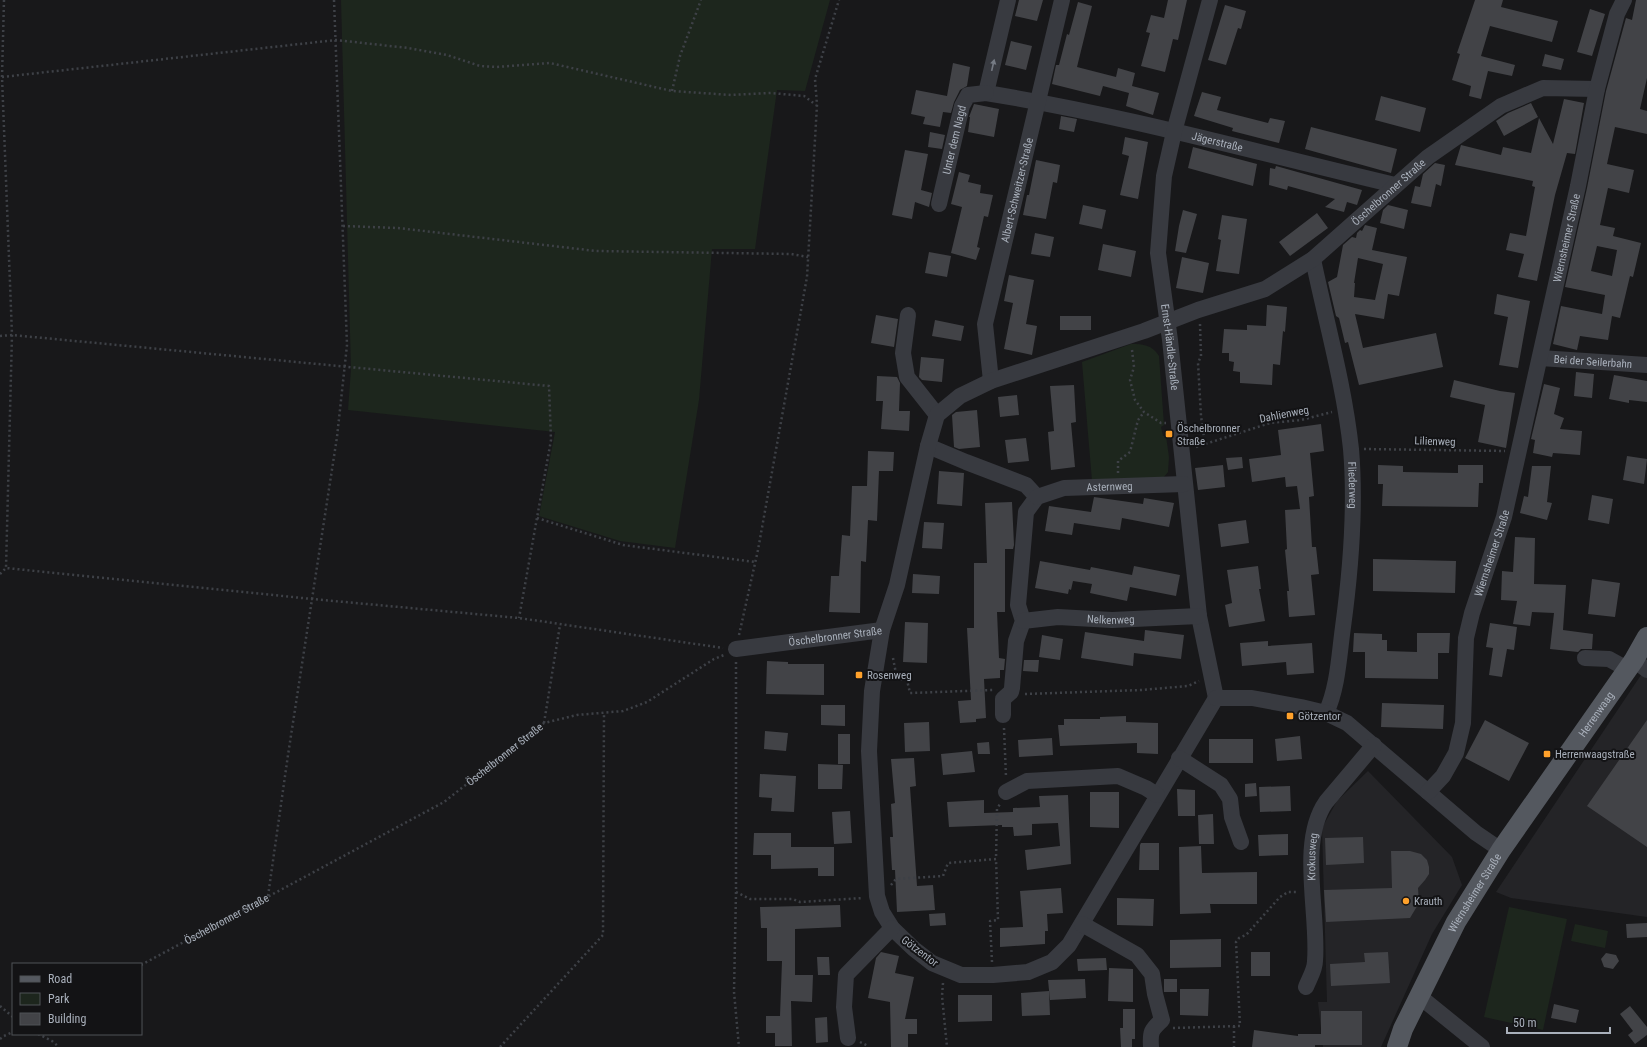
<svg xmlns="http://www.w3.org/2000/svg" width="1647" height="1047" viewBox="0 0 1647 1047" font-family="'Roboto Condensed',sans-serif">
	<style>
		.built { fill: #242427 }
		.green { fill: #1d261d }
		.building { fill: #424347; fill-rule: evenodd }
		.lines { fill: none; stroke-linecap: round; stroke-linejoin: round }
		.path { stroke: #3e4147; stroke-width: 2.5; stroke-dasharray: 2 3; stroke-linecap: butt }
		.minor { stroke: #383a40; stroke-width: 16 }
		.major { stroke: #54585f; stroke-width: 20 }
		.oneway { fill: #767b84 }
		.poi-dot { fill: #ffa12b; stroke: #131315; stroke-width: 1.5 }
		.labels { text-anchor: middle; stroke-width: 4; stroke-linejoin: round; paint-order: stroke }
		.street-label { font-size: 11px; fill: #a9b0bb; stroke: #131315 }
		.poi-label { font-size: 11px; fill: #a9b0bb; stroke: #131315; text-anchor: start }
	</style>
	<rect width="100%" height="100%" fill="#18181a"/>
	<path class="built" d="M1647 666V917L1511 898 1496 892Z
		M1368 771 1452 857 1462 885 1432 934 1381 1047H1323L1318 1002H1327L1322 828 1337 801Z"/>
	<path class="green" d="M341 0H830L805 91 777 90 755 249H712L699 400 675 548 620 541 539 516 555 432 348 410 351 369Z
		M1131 344C1144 344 1152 345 1159 356L1164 425 1161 427 1163 436H1166L1169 457 1168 472 1163 478 1092 481 1082 362Z
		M1509 907 1567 919 1543 1030 1484 1017Z
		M1575 924 1608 931 1605 948 1571 941Z"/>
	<path class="building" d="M1019 0H1043L1037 21 1015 16Z
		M1168 0H1187L1178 40 1173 39 1165 72 1141 66 1150 33 1146 32 1151 15 1164 18Z
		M1475 0H1503L1501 7 1558 21 1552 42 1490 26 1481 56 1515 65 1512 76 1488 71 1481 99 1469 96 1471 86 1452 80 1460 54 1457 53Z
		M1636 0H1647V78L1640 109 1647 111V134L1615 127 1607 164 1634 170 1629 193 1608 188 1600 225 1615 228 1613 236 1641 243 1633 277 1630 276 1620 318 1612 316 1608 340 1580 336 1577 350 1553 344 1561 306 1602 314 1605 295 1565 287 1587 188 1606 91 1626 18 1632 20ZM1597 246 1617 250 1612 276 1591 271Z
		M1078 2 1092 6 1077 67 1116 77 1118 68 1135 73 1132 86 1159 93 1153 115 1126 106 1129 93 1103 86 1100 96 1052 84 1056 65H1059L1067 34 1069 35Z
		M1225 5 1246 11 1241 29 1238 28 1226 65 1208 60Z
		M1590 9 1605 14 1592 56 1577 52Z
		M1011 41 1032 46 1026 70 1005 65Z
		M1545 54 1564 59 1561 70 1542 66Z
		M953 63 970 67 967 86 960 90 954 102 951 113 943 112 940 127 923 124 925 117 911 114 916 90 947 96Z
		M1202 92 1221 97 1217 110 1268 123 1270 118 1285 121 1279 143 1232 131 1233 128 1194 116Z
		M1381 96 1426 108 1420 132 1375 120Z
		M1564 99 1584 103 1575 154 1567 153 1555 195 1537 281 1518 277 1524 254 1506 250 1510 233 1526 236 1535 187 1532 186 1533 181 1455 165 1461 145 1501 155 1503 147 1531 153 1539 118 1553 144Z
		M1531 103 1538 117 1504 136 1496 121 1508 113Z
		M974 104 999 109 994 137 968 132 970 117H969Z
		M1061 116 1077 119 1074 132 1059 129Z
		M1311 127 1397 149 1391 173 1305 149Z
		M930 132 945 135 942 149 928 147Z
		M1125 137 1148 142 1138 199 1120 195 1129 156 1122 154Z
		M1193 147 1257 164 1253 186 1188 168Z
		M905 150 928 154 921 190 932 193 929 207 915 202 912 219 892 215Z
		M1036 160 1060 165 1057 183 1053 182 1046 219 1023 215 1027 195H1029Z
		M1435 163 1445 165 1441 186 1436 184 1431 207 1411 203 1415 186 1420 187 1423 174Z
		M1276 166 1362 190 1357 205 1347 202 1344 212 1325 207 1335 199 1288 186 1287 190 1269 185 1270 168 1275 169Z
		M959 172 970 175 968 182 981 185 980 193 993 195 988 217 984 216 977 247 980 248 976 260 951 253 962 207 951 204Z
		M1083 205 1106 210 1102 229 1079 224Z
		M1388 205 1408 210 1404 229 1380 223 1383 210Z
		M1183 210 1197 214 1186 253 1175 251 1179 226Z
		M1317 213 1328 228 1290 256 1279 242Z
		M1222 215 1247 219 1239 274 1216 271 1221 240 1218 239Z
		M1365 225 1377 228 1372 250 1407 257 1399 296 1388 294 1384 319 1355 314 1363 348 1436 333 1443 367 1359 385 1348 342 1345 343 1339 318 1336 316 1328 282 1337 277 1343 245 1352 237 1356 238 1357 233 1360 230 1362 231ZM1358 258 1383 264 1375 300 1354 297 1355 283H1354Z
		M1035 233 1054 237 1050 257 1031 254Z
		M1103 244 1136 251 1131 277 1098 270Z
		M929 252 951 256 947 277 925 273Z
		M1182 257 1209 263 1203 293 1176 288Z
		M1009 275 1034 280 1026 324 1037 326 1032 355 1004 349 1013 303 1004 301Z
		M1497 294 1530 301 1518 368 1499 365 1508 317 1494 314Z
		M1267 305 1287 307 1285 332 1283 331 1280 365 1273 364 1272 385 1240 383V372L1233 371 1234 362 1229 361V353H1222L1224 329 1247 330V325L1266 326Z
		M876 315 898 319 894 347 871 343Z
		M1060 316H1091V330H1060Z
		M935 320 964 326 961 341 932 336Z
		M921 357 944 359 942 382 922 380 919 377Z
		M1576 372 1594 374 1592 398 1574 396Z
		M1614 375 1647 381V402L1629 400V403L1609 399Z
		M877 376 897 377 900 383 899 411H910L909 431 881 429 883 401H876Z
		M1454 380 1500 391 1515 393 1506 448 1478 442 1485 405 1450 397Z
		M1544 384 1560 388 1554 414 1564 418 1560 429 1582 431 1580 455 1553 453 1552 457 1533 453 1535 440 1531 439Z
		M1074 385 1076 422 1071 423 1075 467 1051 470 1048 432 1054 431 1050 386Z
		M1017 395 1019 415 1000 417 998 397Z
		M977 410 980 447 959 449 954 447 952 415 956 412Z
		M1321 424 1324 451 1310 453 1314 496 1309 497 1312 547H1316L1319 574 1311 575 1315 615 1289 617 1287 591H1289L1285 550 1287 549 1285 510 1300 509 1297 486 1286 487 1285 477 1252 482 1249 459 1281 455 1278 430Z
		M1026 438 1029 461 1008 463 1005 440Z
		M868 451 894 452 893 471H879L877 521 868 520 866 562 861 561 860 613 829 612 831 576H839L842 535 850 536 852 486H867Z
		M1627 456 1647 459 1644 484 1623 480Z
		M1242 457 1243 468 1228 470 1226 458Z
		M1223 465 1225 487 1198 490 1195 468Z
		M1378 465 1403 466V472L1458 473V465H1483V483H1479L1478 507 1382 506 1383 484H1378Z
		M1532 466H1551L1547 502 1552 503 1547 520 1520 513 1524 496 1528 497Z
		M939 471 964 473 962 506 937 504Z
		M1592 495 1613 499 1609 524 1588 520Z
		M1094 497 1143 504 1144 498 1174 503 1169 527 1122 518 1120 530 1074 523 1072 535 1045 531 1049 506 1091 512Z
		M1012 502 1014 545 1013 549H1005V612H997L999 658 1005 659 1004 670H1000V678L984 679 986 718 976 719V722L960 723 958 701 971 700 967 628H974V563H987L985 503Z
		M1246 520 1249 543 1221 547 1218 524Z
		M924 522 944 523 942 549 922 548Z
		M1515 537 1535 538 1534 584 1566 585 1563 630 1593 634 1592 649H1581L1578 652 1550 649 1554 613 1532 612 1530 626 1513 624 1517 601 1501 600 1502 571 1513 572Z
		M1373 559 1456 561 1455 593 1373 591Z
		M1040 561 1090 570 1091 567 1132 575 1134 566 1180 575 1176 596 1130 587 1127 601 1090 593 1092 584 1073 581 1071 590 1069 589 1068 594 1035 588Z
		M1258 566 1261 589H1259L1265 621 1229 627 1225 605 1232 603 1227 570Z
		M913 574 940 576 939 594 912 593Z
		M1592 579 1620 583 1615 617 1588 614Z
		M905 622 928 623 927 663 903 662Z
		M1490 623 1517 627 1514 650 1507 649 1502 677 1489 675 1493 648 1486 647Z
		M1145 630 1184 635 1181 659 1134 653 1133 666 1081 658 1085 632 1144 641Z
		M1354 633 1382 634V640H1387V651L1417 652V633H1450L1449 653H1438V679L1365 678V652H1353Z
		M1042 635 1063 639 1060 660 1039 657Z
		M1268 641V646L1312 643 1314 673 1287 675 1286 662 1242 666 1240 643Z
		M1024 660H1039L1038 672 1023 671Z
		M767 661 788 662V664H824V695L766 694Z
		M1382 703 1444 705 1443 729 1381 727Z
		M821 705H845V726L821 725Z
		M1126 716V722L1158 723V754L1137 753V743L1060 746 1058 725H1064V719H1100V717Z
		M1485 720 1529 743 1509 781 1465 758Z
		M1647 720V847L1587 806Z
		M929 722 930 751 905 752 904 723Z
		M765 731 788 733 786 751 764 749Z
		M838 734H850V764H838Z
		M1300 736 1302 759 1277 761 1275 739Z
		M1052 738 1053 755 1019 757 1018 740Z
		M1209 739H1253V763H1209Z
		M989 742 990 754H978L977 743Z
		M972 751 975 772 943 775 941 754Z
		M914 758 916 786 910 787 917 886 933 885 935 910 897 912 895 870H892L890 837H893L891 804 895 803 891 759Z
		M818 764 843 765 842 789H818Z
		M760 774 796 776 794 812 771 811 772 798 759 797Z
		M1256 783 1257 796 1245 797V784Z
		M1290 786 1291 811 1260 812 1259 787Z
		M1177 789 1195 790V816H1178Z
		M1090 792H1119V828L1090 827Z
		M1068 795 1071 864 1027 870 1025 850 1060 846 1058 823 1032 824V835L1014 836 1013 827H1002V825L949 827 947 802 984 800V813L1013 812V808L1040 807 1039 796Z
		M850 811 852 843 834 844 832 812Z
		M1213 814 1214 844H1199L1198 815Z
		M754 833H791V847H834V876H818V868L771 869V855H753Z
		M1288 834V855L1259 856 1258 835Z
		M1363 837 1364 863 1326 865 1325 838Z
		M1141 843H1159V870H1139L1140 845Z
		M1201 846 1202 873 1257 872V904H1210L1211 913 1180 914 1179 847Z
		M1391 851H1410L1421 854 1427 860 1429 867V874L1425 880 1418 888 1419 903 1410 918 1326 922 1324 890 1392 888Z
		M1061 888 1063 913 1047 914 1048 931H1045V944L1000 947V928L1023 927 1020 891Z
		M1117 898 1154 899 1153 926 1117 925Z
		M840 905 841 927 795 929V975H813L812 1002 791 1001 792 1046H775V1033H766V1016H780L782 961H767V928H761L760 907Z
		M945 913 946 925 930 926 929 914Z
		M1647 923V937L1627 938 1626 924Z
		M1221 939V967L1170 968V940Z
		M881 952 899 956 895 973 914 977 905 1019H917V1034H908V1047H891L890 1002 868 998 876 958Z
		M1251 952H1270V976H1251Z
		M1388 952 1390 983 1331 986 1330 964 1365 962 1364 953Z
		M1606 953 1616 955 1619 961 1613 969 1604 967 1601 959Z
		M817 957H829L830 975H818Z
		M1106 958 1107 970 1078 971 1077 959Z
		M1109 968 1133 969V1002L1108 1001Z
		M1085 979 1086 998 1050 1000 1048 980Z
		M1164 979H1177V992H1164Z
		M1180 989H1209L1208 1016 1180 1015Z
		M1049 991 1050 1015 1022 1016 1021 993Z
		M958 995H992V1021L958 1022Z
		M1554 1004 1579 1010 1576 1023 1551 1018Z
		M1630 1006 1647 1027V1035L1635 1044 1628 1035 1633 1031 1620 1014Z
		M1123 1009H1135V1039H1132V1047H1121L1120 1028H1123Z
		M1321 1011H1362V1045H1315V1047H1252L1254 1030 1298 1036V1034H1321Z
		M827 1017 828 1042 816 1043 815 1018Z"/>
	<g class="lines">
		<g class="path">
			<path d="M4 0 2 77 12 335 6 568"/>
			<path d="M2 77 336 40 408 48 447 55 480 66 497 67 550 63 672 91 731 95 771 93 804 96 816 105"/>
			<path d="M672 91 680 56 701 0"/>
			<path d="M343 226 398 228 596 251 791 254 808 257"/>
			<path d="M1200 324 1201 356 1198 363 1201 416 1205 445"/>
			<path d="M0 336 12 335 549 386 551 440 519 618"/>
			<path d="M1132 350 1134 367 1130 380 1135 400 1144 412 1161 423H1166"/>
			<path d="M1196 447 1270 423 1301 420 1332 412"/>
			<path d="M1364 449 1505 451"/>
			<path d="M1118 473V461L1130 452 1138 420 1144 412"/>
			<path d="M537 518 623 545 755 562"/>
			<path d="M0 574 6 568 312 599 519 618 723 648"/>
			<path d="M739 635 758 550 807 277 817 105 815 79 839 0"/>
			<path d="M893 658 897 679 907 680 910 693 993 690"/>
			<path d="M736 662V892L734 992 739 1047"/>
			<path d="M1025 694 1141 690 1188 686 1199 681"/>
			<path d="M544 723 560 625"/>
			<path d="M1004 728 1006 777"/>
			<path d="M891 885 896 879 943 876 948 863 996 859 997 809 1000 804"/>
			<path d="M736 892 750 899H793L800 902 863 898"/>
			<path d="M268 896 288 755 337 437 347 345 334 0"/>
			<path d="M992 962 990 921 998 920 996 859"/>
			<path id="s1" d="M141 965 444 802 544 723 577 715 623 711 647 702 714 659 724 655"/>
			<path d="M943 983 942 996 947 1047"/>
			<path d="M0 1006 13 1017"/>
			<path d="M1234 1026V1047"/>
			<path d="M1173 1028 1240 1026 1236 942 1239 938 1246 935 1280 897 1288 892H1298"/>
			<path d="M38 1034 52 1041 59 1047"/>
			<path d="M0 1039 4 1036 13 1032"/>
			<path d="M860 1042 868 1046V1047"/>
			<path d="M500 1047 603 935 604 713"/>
		</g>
		<g class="minor">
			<path id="s2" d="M1008 0 986 93C1124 115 1259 153 1395 185"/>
			<path id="s3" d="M1210 0 1174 132 1164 176 1158 253 1170 340 1199 616 1216 698"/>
			<path id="s4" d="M939 204 962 106 968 95 986 93"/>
			<path id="s5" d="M1313 259C1326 322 1344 384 1351 449 1356 508 1351 568 1343 627 1339 656 1338 687 1326 713"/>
			<path d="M908 315 903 353 907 377 937 415"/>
			<path id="s6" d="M1540 358 1647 365"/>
			<path id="s7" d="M991 381 985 324 1062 0"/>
			<path d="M928 446 966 462 1026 485 1037 497 1026 512 1018 605 1023 621 1016 641 1012 688 1011 692 1003 699V715"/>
			<path id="s8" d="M1037 497 1064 488 1184 484"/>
			<path id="s9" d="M1023 621 1058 617 1112 620 1199 616"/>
			<path id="s10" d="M736 649 882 630"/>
			<path d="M1585 658 1609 659 1627 669"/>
			<path d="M1634 660 1647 670"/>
			<path id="s11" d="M1216 698 1069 945 1052 962 1028 972 993 975H961L932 963 914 949 892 928 882 912 877 896 869 751 872 691 882 630 897 585 928 446 937 415 960 396 991 381 1144 331 1198 310 1265 289 1313 259 1428 157 1501 106 1543 88 1597 89"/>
			<path d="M1216 698H1252L1301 707 1326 713 1347 723 1476 833 1501 850"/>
			<path d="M1179 758 1221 785 1230 799 1232 817 1241 842"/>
			<path d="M1006 792 1027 781 1118 776 1146 788 1157 795"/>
			<path id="s12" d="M1428 792 1443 776 1456 753 1463 723 1466 638 1472 613 1504 517 1578 186 1597 89 1617 14 1624 0"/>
			<path d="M1082 924 1137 955 1152 974 1155 994 1162 1020C1151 1030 1150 1032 1151 1047"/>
			<path id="s13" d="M1306 987C1309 979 1315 970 1315 961 1319 914 1298 842 1326 802L1374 745"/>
			<path d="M1419 996 1482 1047"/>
			<path d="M848 1038 844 1007 846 975 892 928"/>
		</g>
		<path class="major" id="s14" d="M1397 1047 1403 1029 1456 922 1501 850 1634 660 1647 637"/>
	</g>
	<defs><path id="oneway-solid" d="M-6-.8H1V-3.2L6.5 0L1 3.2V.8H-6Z"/></defs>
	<use class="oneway" href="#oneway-solid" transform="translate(993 65) rotate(-77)"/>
	<g class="poi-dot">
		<rect x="1165" y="430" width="8" height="8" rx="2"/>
		<rect x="855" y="671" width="8" height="8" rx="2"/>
		<rect x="1286" y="712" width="8" height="8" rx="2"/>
		<rect x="1543" y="750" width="8" height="8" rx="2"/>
		<circle cx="1406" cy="901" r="4"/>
	</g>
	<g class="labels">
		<g class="street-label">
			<text dy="4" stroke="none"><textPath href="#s4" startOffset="66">Unter dem Nagd</textPath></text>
			<text dy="4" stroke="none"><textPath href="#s2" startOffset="332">Jägerstraße</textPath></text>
			<text dy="4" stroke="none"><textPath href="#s7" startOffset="195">Albert-Schweitzer-Straße</textPath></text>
			<text dy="4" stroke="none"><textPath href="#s11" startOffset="1525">Öschelbronner Straße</textPath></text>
			<text dy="4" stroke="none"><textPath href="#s12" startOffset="577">Wiernsheimer Straße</textPath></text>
			<text dy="4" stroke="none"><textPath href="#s3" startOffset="354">Ernst-Händle-Straße</textPath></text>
			<text dy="4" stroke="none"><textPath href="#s6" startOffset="53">Bei der Seilerbahn</textPath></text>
			<text transform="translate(1284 414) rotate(-11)" y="4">Dahlienweg</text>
			<text transform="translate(1435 441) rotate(2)" y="4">Lilienweg</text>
			<text dy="4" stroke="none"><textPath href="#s5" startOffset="230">Fliederweg</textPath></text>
			<text dy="4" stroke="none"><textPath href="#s8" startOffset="74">Asternweg</textPath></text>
			<text dy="4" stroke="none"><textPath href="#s12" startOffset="253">Wiernsheimer Straße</textPath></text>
			<text dy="4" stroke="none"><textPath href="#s9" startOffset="88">Nelkenweg</textPath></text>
			<text dy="4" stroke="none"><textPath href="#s10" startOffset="100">Öschelbronner Straße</textPath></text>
			<text dy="4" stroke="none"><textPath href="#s14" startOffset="389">Herrenwaag</textPath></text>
			<text dy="4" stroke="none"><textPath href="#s1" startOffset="421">Öschelbronner Straße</textPath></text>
			<text dy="4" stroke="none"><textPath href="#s13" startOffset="132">Krokusweg</textPath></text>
			<text dy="4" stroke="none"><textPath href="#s14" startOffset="173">Wiernsheimer Straße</textPath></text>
			<text dy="4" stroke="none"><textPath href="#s1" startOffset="97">Öschelbronner Straße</textPath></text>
			<text transform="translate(920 951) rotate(37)" y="4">Götzentor</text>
		</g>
		<g class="poi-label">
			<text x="1177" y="432">Öschelbronner<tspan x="1177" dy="13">Straße</tspan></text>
			<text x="867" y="679">Rosenweg</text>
			<text x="1298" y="720">Götzentor</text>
			<text x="1555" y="758">Herrenwaagstraße</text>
			<text x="1414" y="905">Krauth</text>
		</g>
	</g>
	<rect x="12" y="963" width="130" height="72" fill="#131315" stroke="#4f5257"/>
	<rect x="20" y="976" width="20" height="6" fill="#54585f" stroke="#4f5257"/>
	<text x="48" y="983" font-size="12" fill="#a9b0bb">Road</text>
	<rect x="20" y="993" width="20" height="12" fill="#1d261d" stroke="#4f5257"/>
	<text x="48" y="1003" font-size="12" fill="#a9b0bb">Park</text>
	<rect x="20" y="1013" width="20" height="12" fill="#424347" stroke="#4f5257"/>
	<text x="48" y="1023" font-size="12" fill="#a9b0bb">Building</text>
	<path d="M1507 1027v6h103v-6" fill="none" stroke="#a9b0bb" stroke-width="2"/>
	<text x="1513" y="1027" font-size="12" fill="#a9b0bb" stroke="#131315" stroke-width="3" paint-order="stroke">50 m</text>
</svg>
